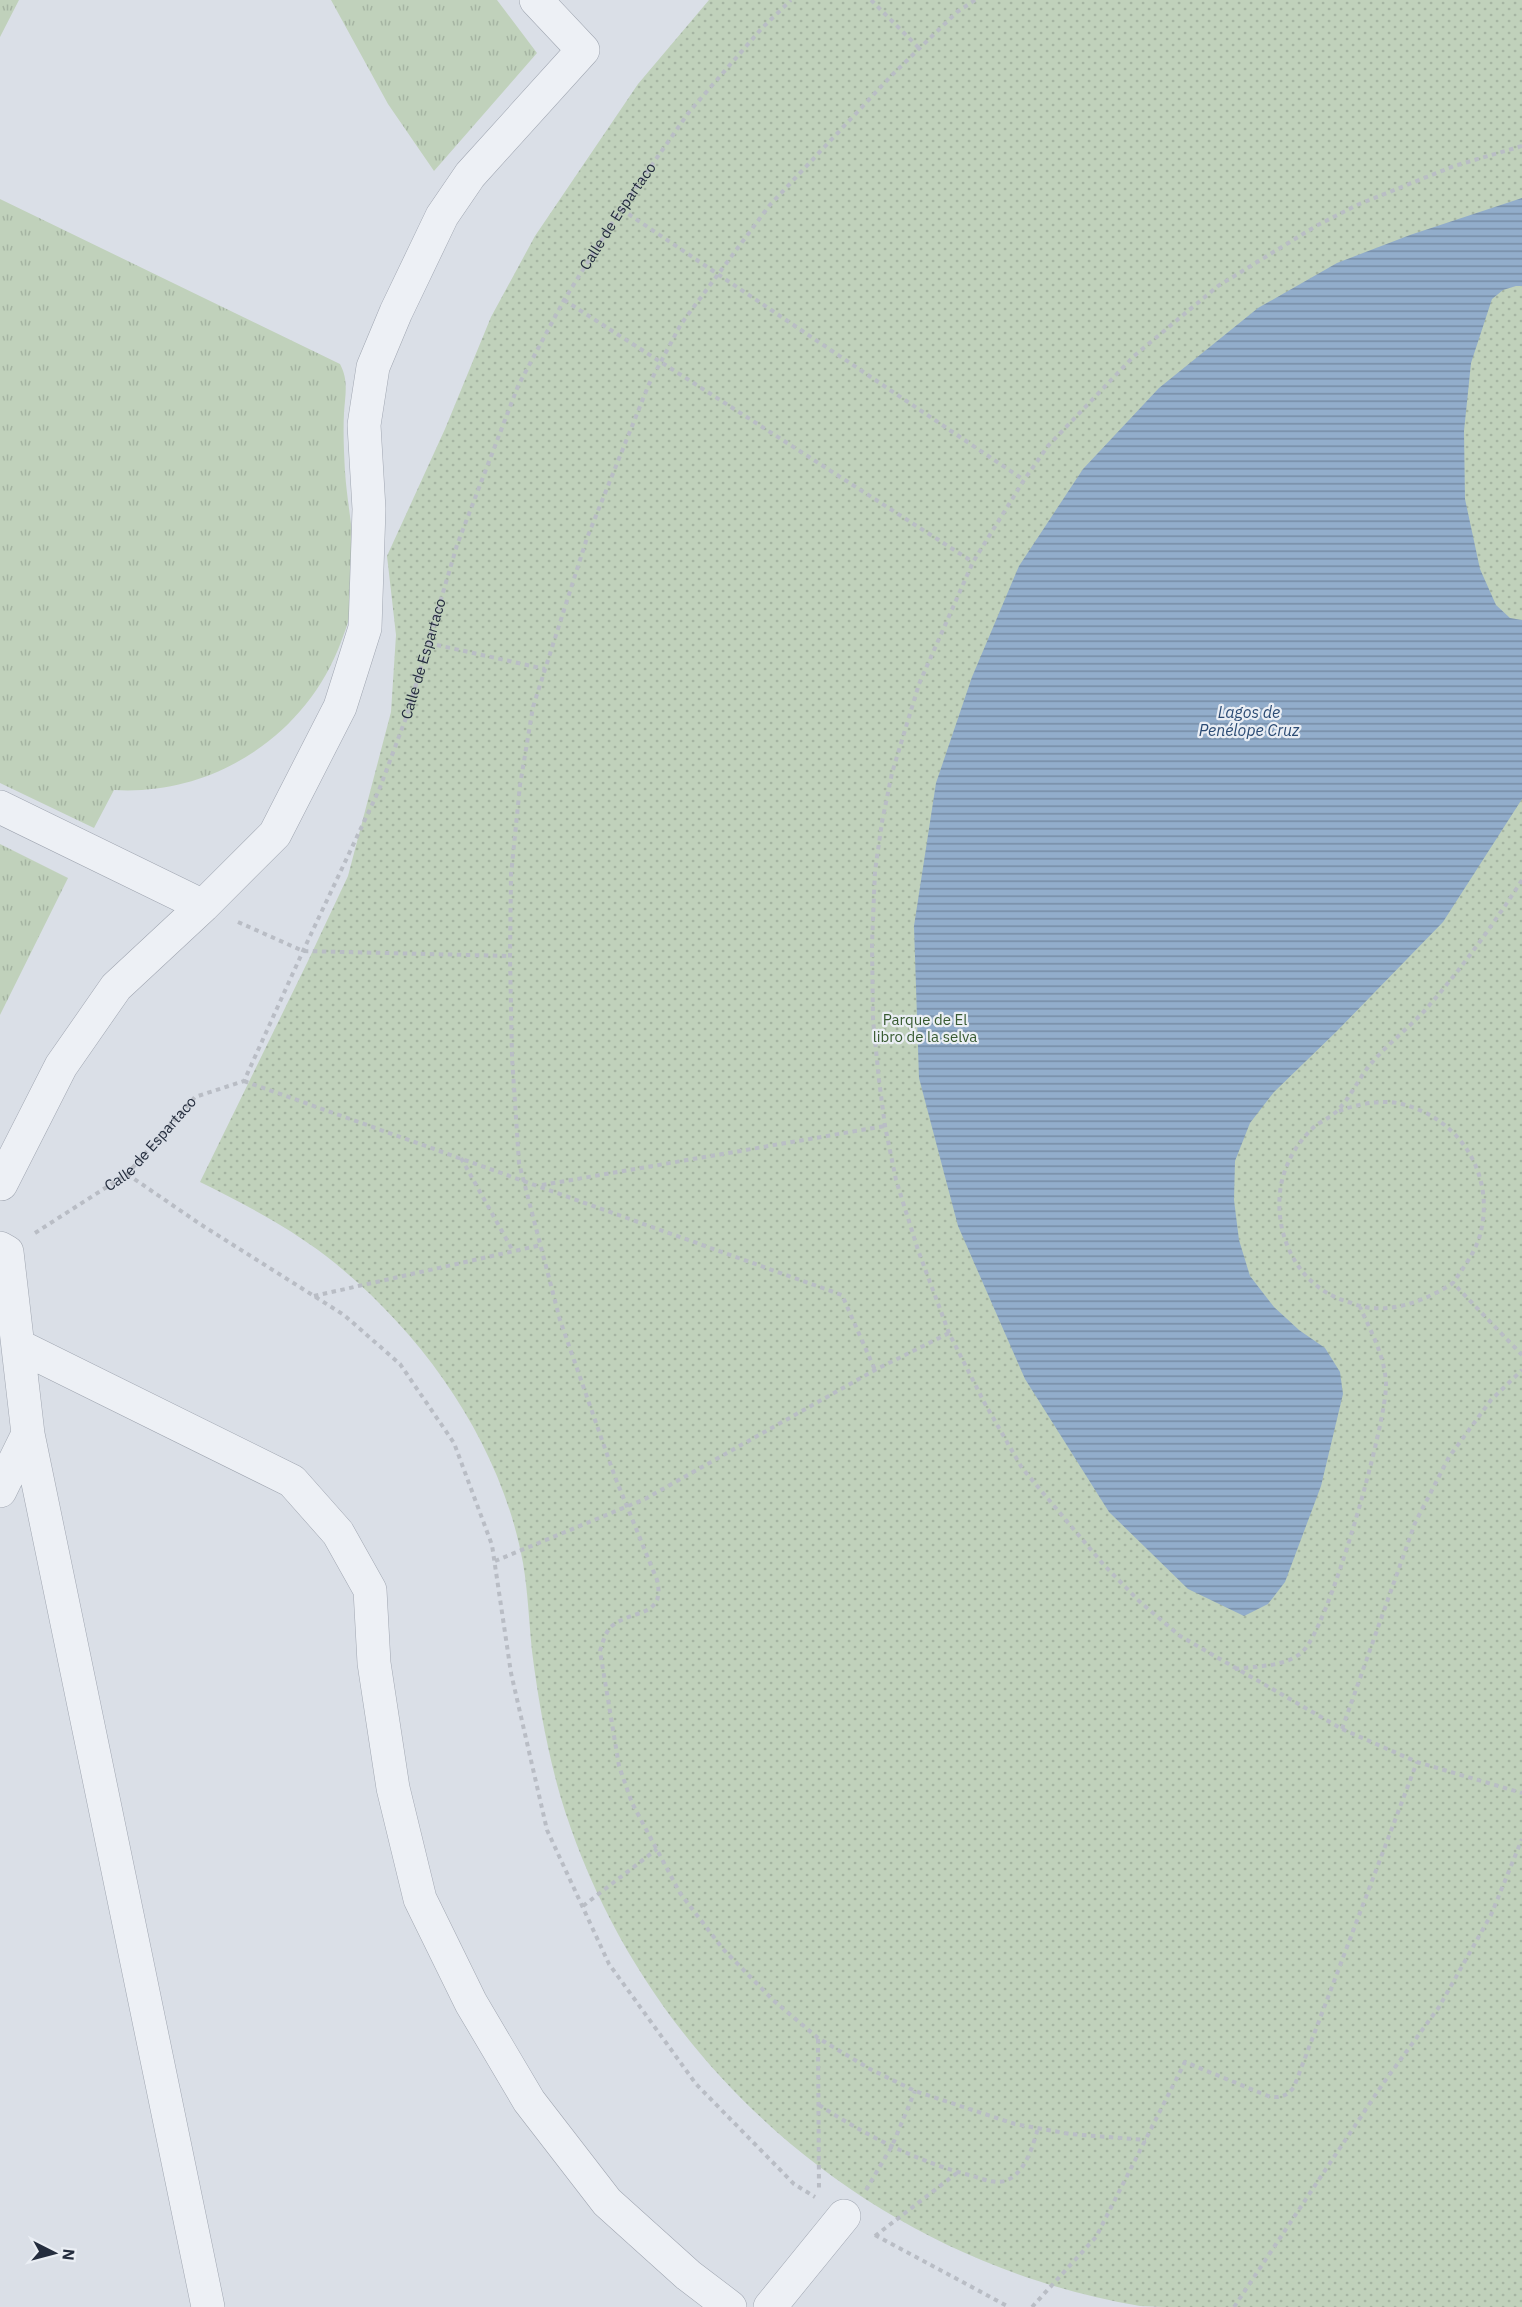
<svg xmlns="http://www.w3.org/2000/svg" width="1522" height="2307" viewBox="0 0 1522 2307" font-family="'IBM Plex Sans',sans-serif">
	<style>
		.grass { fill: url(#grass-tufts) }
		.park { fill: url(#park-dots) }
		.water { fill: url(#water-rules) }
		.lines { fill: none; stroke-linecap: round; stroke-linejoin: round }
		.minor-casing { stroke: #a0a6b1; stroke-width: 34 }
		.path { stroke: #b9bdc5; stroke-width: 4; stroke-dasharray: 4.5 4.5; stroke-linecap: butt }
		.minor { stroke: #edf0f5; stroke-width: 33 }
		.labels { text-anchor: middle; stroke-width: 4.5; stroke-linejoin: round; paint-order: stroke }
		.street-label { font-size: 15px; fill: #242d3e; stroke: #eaeef4 }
		.park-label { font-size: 15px; fill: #375a30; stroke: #eaeef4 }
		.water-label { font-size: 16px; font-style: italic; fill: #2b4b74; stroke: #eaeef4 }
	</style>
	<defs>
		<pattern id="grass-tufts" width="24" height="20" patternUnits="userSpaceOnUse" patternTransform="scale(1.5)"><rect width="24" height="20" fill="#c0d1bb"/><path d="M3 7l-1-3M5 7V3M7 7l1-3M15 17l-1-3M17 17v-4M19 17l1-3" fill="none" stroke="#a5b4a2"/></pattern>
		<pattern id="park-dots" width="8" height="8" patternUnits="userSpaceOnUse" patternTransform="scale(1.5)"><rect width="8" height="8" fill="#c0d1bb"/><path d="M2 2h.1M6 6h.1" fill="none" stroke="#a5b4a2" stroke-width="1.8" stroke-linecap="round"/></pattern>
		<pattern id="water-rules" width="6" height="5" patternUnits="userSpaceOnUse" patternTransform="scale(1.5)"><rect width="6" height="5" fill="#92adcb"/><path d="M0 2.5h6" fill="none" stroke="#778da6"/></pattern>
	</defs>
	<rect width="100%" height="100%" fill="#dadfe7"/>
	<path class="grass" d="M0 0H19L0 37Z
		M331 0H497L537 53 434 171 388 104Z
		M0 199 340 364C349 381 345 395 344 413 343 432 344 452 345 472 348 513 358 553 354 594 352 611 347 627 341 642 306 736 213 796 114 790L94 828 0 783Z
		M0 844 68 878 0 1015Z"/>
	<path class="park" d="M709 0H1522V2307C1437 2307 1352 2307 1267 2307 1241 2307 1215 2307 1189 2307 1173 2307 1156 2307 1140 2306 868 2260 639 2060 560 1795 547 1749 538 1699 532 1651 529 1622 528 1592 523 1563 501 1442 422 1331 326 1256 287 1226 244 1204 200 1182L308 961 348 876 391 712 396 635 387 556 445 429 491 317 535 236 638 84Z"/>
	<path class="water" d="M1522 198V286H1516L1503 290 1492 299 1471 363 1464 431 1465 499 1480 569 1496 605 1510 618 1522 620V799L1443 922 1337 1031 1274 1092 1250 1123 1235 1161 1234 1200 1239 1240 1250 1276 1274 1307 1299 1330 1325 1348 1340 1372 1343 1394 1321 1486 1285 1582 1268 1604 1244 1616 1188 1589 1109 1512 1025 1379 958 1226 919 1078 914 926 936 783 972 677 1019 566 1083 469 1159 388 1258 308 1337 263 1410 235Z"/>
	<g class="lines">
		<defs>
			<path id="minor" d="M0 807 203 906
				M1 1184 61 1066 116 987 203 906 275 834 340 707 365 628 369 509 364 425 373 367 396 312 442 216 470 175 583 50 536 0
				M0 1248 7 1252 28 1434 208 2307
				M19 1346 292 1481 338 1533 370 1590 374 1663 393 1788 420 1899 471 2003 529 2101 607 2202 688 2275 730 2307
				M0 1491 28 1434
				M770 2307 844 2216"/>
		</defs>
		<use href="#minor" class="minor-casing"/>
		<g class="path">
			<path d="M871 0 920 49"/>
			<path d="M975 0 957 12 892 75 769 206 681 324 649 384 587 538 533 707 520 785 511 875 510 956 512 1057 519 1163 560 1320 615 1477 657 1580C666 1618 632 1609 612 1626 605 1632 603 1642 600 1651L619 1766 632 1803 680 1893 723 1949 773 2000 818 2038 870 2069 915 2091 1015 2124 1070 2134 1146 2140"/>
			<path d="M1522 146 1454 166 1357 205 1316 226 1218 286 1134 356 1048 446 1024 480 973 562 919 684 892 773 882 822 875 871 872 944 873 1020 879 1080 885 1126 896 1180 918 1250 949 1333 984 1402 1022 1468 1103 1564 1139 1601 1180 1636 1342 1729 1417 1762 1522 1793"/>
			<path d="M621 209 1024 480"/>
			<path d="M564 300 973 562"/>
			<path d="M428 643 545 669"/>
			<path d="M1522 880C1493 925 1462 968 1427 1008 1409 1028 1386 1045 1369 1066 1358 1080 1350 1098 1337 1111 1331 1117 1322 1121 1315 1126 1304 1136 1294 1149 1288 1163 1267 1209 1285 1273 1333 1296 1340 1300 1347 1301 1354 1304 1388 1316 1425 1301 1453 1283L1522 1355"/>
			<path d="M238 922 303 951 510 956"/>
			<path d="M244 1081 842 1295 875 1370"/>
			<path d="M1339 1111C1358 1104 1382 1099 1402 1104 1461 1119 1496 1176 1480 1235 1475 1253 1463 1268 1453 1283"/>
			<path d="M461 1158 513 1251"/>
			<path d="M127 1174 200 1224 344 1315 400 1364 454 1443 492 1545 511 1673 547 1830 609 1964 696 2084 794 2184 815 2197"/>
			<path d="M542 1185 885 1126"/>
			<path id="s1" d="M35 1233 127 1174 195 1097 244 1081 303 951 379 790 407 715 457 545 518 386 564 300 621 209 689 112 762 28 791 0"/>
			<path d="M314 1296 541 1245"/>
			<path d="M495 1561 645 1499 875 1370 949 1333"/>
			<path d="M1235 1669C1256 1666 1284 1667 1301 1653 1328 1633 1387 1422 1386 1384 1385 1356 1371 1332 1360 1307"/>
			<path d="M1342 1729 1415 1523 1449 1457 1491 1400 1522 1370"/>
			<path d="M583 1906 657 1849"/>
			<path d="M818 2039 819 2191"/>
			<path d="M819 2105C867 2136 918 2162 973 2176 982 2179 995 2184 1005 2181 1025 2174 1033 2146 1038 2128"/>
			<path d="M866 2190 892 2146 915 2091"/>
			<path d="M875 2235 1009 2307"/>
			<path d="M875 2236 957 2173"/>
			<path d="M1032 2307 1096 2237 1185 2062 1268 2096C1280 2099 1287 2096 1294 2087L1417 1762"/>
			<path d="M1234 2307 1382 2085 1439 2007 1491 1915 1522 1839"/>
		</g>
		<use href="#minor" class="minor"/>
	</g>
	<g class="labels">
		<g class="street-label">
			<text dy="5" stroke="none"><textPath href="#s1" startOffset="1209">Calle de Espartaco</textPath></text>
			<text dy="5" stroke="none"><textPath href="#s1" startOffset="723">Calle de Espartaco</textPath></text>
			<text dy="5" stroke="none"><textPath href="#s1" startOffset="147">Calle de Espartaco</textPath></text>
		</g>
		<g class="park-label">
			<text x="925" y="1025">Parque de El<tspan x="925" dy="17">libro de la selva</tspan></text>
		</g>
		<g class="water-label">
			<text x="1249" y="718">Lagos de<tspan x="1249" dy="18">Penélope Cruz</tspan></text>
		</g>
	</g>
	<g transform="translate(54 2253) rotate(96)" stroke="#eaeef4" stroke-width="4.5" paint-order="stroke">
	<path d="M0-4.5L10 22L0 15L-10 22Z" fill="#242d3e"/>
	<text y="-9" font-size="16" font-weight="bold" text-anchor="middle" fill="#242d3e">N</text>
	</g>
</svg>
